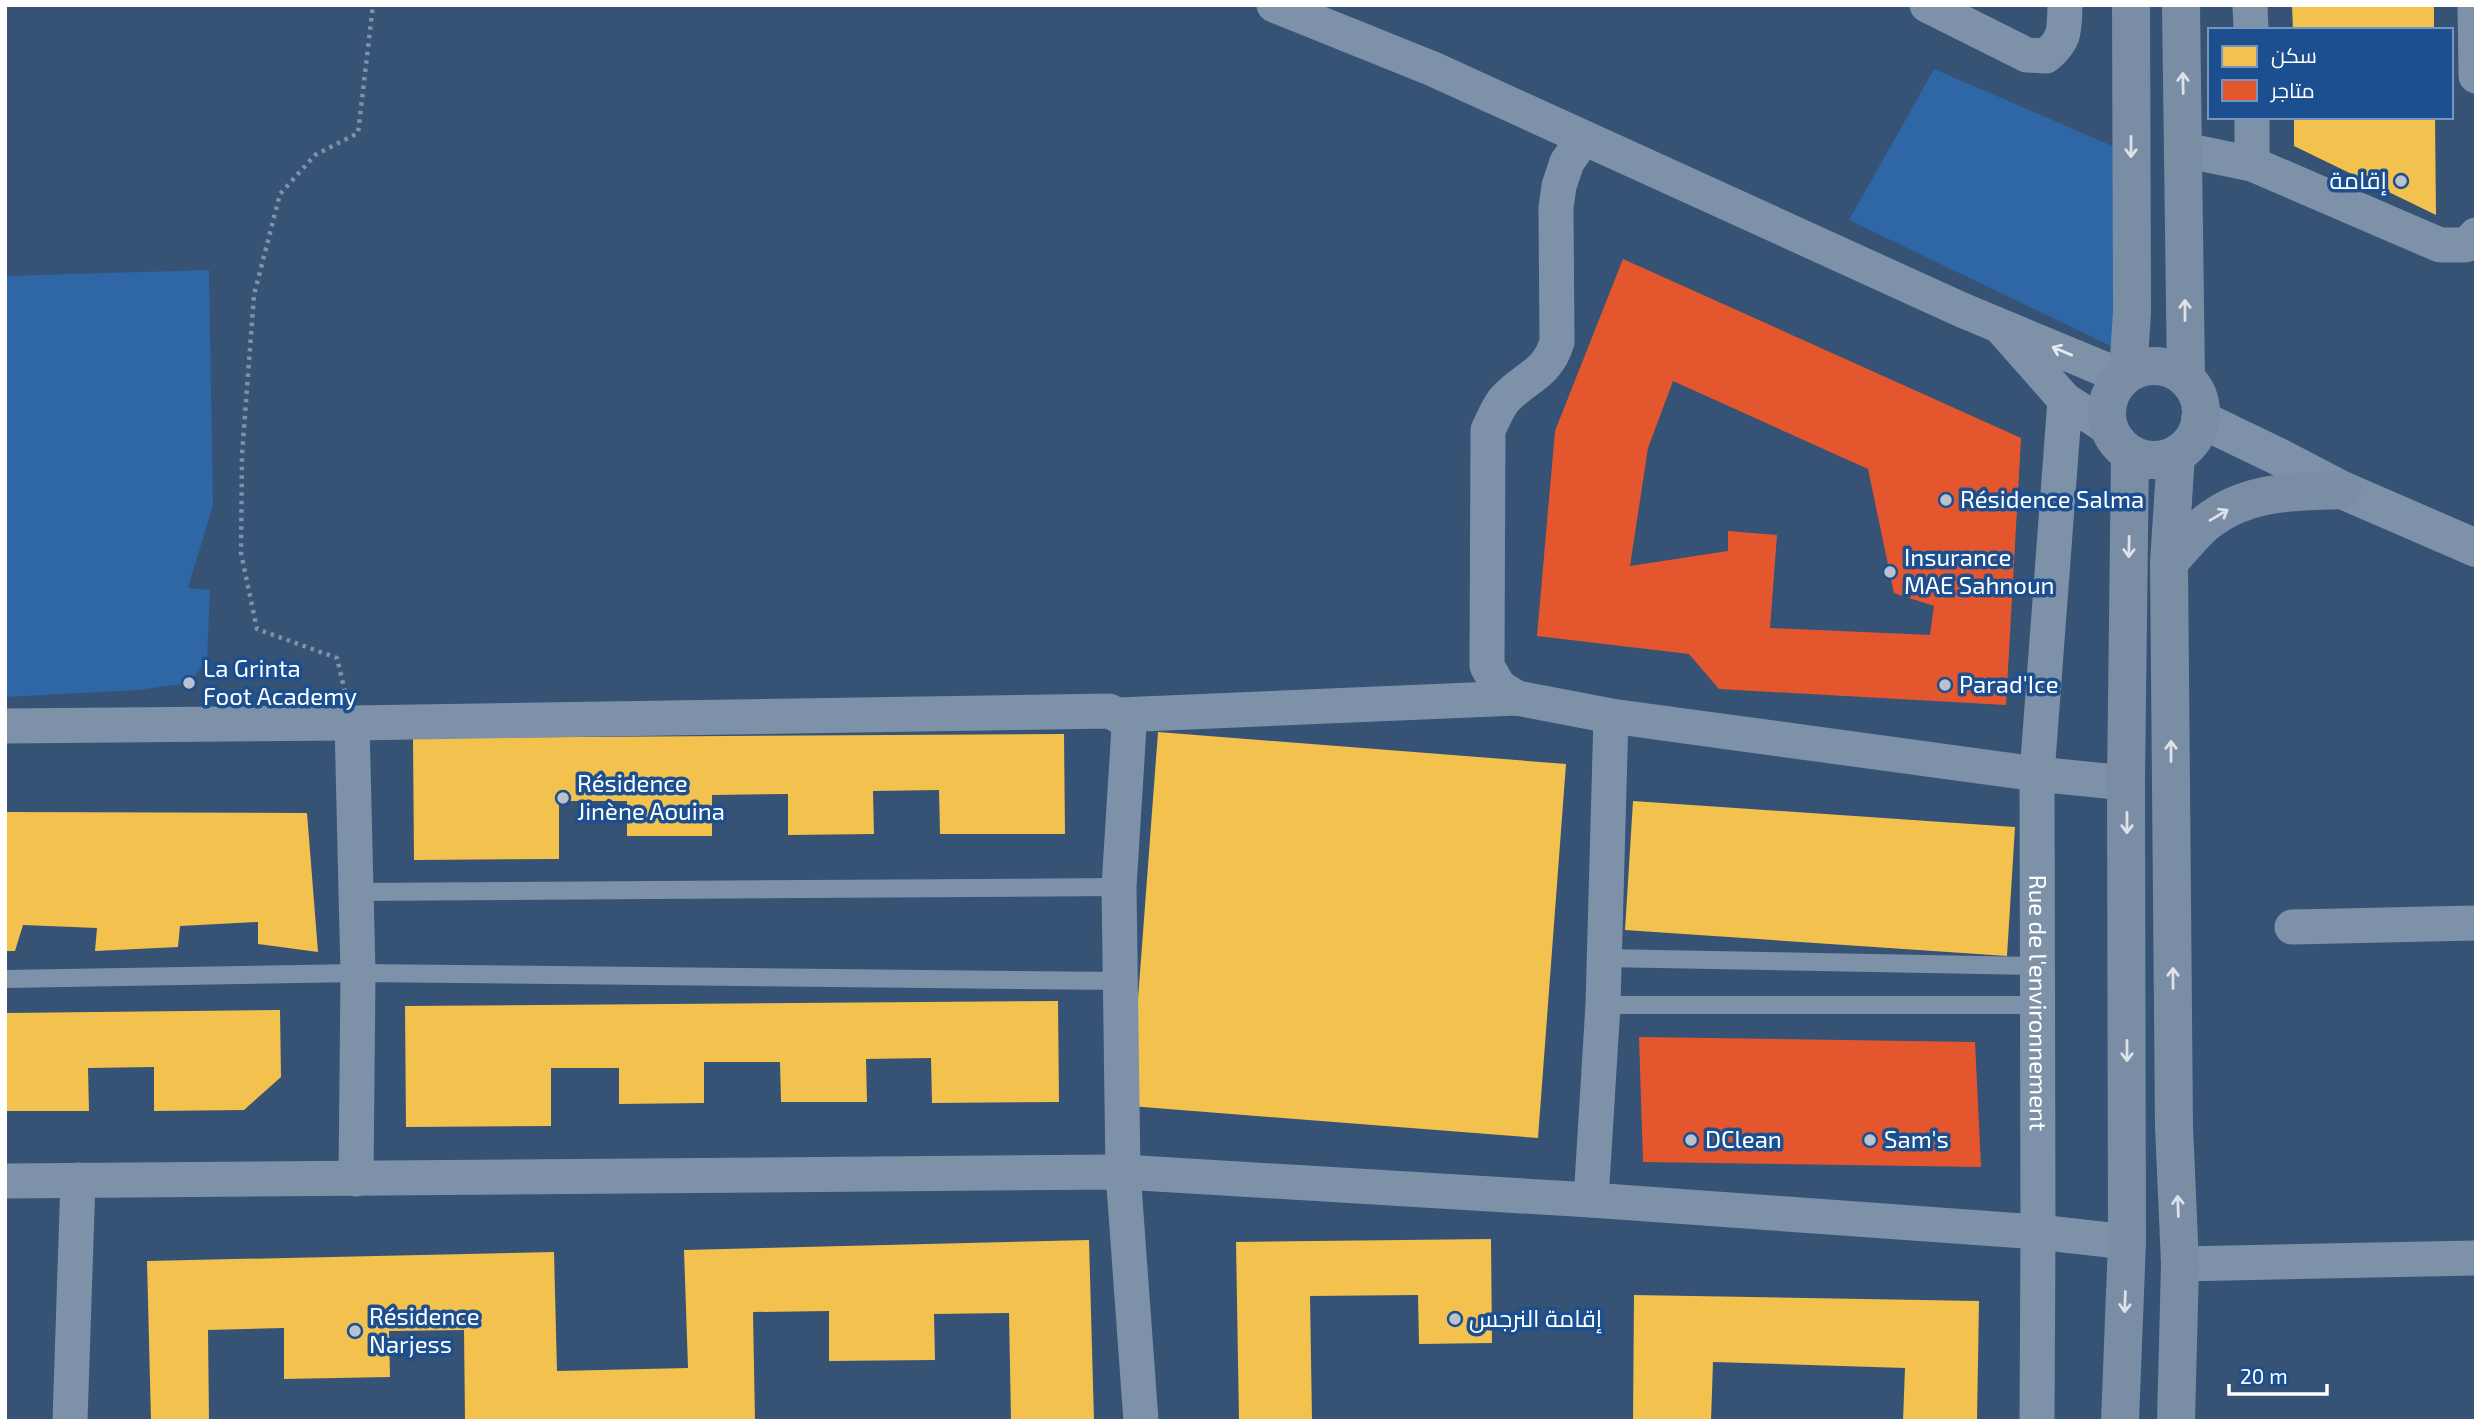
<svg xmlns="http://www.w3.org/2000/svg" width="2481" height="1426" viewBox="0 0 2481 1426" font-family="'Exo 2',Cairo,sans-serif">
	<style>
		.green { fill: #2f66a5 }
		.homes { fill: #f2c14e }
		.shops { fill: #e4572e; fill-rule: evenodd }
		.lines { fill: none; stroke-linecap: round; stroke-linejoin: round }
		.path { stroke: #7d92a8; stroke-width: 4.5; stroke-dasharray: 3.5 5; stroke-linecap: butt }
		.service { stroke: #7d92a8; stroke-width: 18 }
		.minor { stroke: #7d92a8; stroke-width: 35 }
		.tertiary { stroke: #7d92a8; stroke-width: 38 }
		.secondary { stroke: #798da4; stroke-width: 38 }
		.oneway { stroke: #dee2e8 }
		.oneway2 { stroke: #e5e9ee }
		.poi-dot { fill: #b9c2ce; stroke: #1b4f8f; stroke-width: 2.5 }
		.labels { text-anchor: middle; stroke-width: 7; stroke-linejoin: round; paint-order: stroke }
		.poi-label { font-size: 24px; fill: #fff; stroke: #1b4f8f; text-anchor: start }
		.street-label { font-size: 24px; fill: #fff; stroke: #1b4f8f }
	</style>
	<rect width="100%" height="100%" fill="#365274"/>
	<path class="green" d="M1934 69 2122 150 2119 350 1849 220Z
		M209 270 213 505 188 588 210 590 207 661 189 683 139 690 5 697V276Z"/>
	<path class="homes" d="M2292 5H2434V30H2293Z
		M2294 117H2435L2436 215 2294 146Z
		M1158 732 1566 764 1538 1138 1130 1106Z
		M1064 734 1065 834H940L939 790 873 791 874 834 788 835V794L712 795V836H627V801H559V859L414 860 413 738Z
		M1633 801 2015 827 2007 956 1625 930Z
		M5 812 307 813 318 952 258 944V922L180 926 178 947 95 951 97 928 23 925 15 951H5Z
		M1058 1001 1059 1102 932 1103 931 1058 866 1059 867 1102H781L780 1062H704V1103L619 1104V1068H551V1126L406 1127 405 1006Z
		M280 1010 281 1077 244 1110 154 1111V1067L88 1068 89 1111H5V1013Z
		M1491 1239 1492 1343 1419 1344 1418 1295 1310 1296 1312 1421H1239L1236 1242Z
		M1089 1240 1094 1421H1011L1009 1313 934 1314 935 1360 829 1361V1311L753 1312 755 1421H465L464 1330 389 1331 390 1377 284 1379V1328L208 1330 209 1421H151L147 1261 554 1252 557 1371 688 1368 684 1250Z
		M1634 1295 1979 1301 1977 1421H1903L1905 1368 1713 1362 1711 1421H1633Z"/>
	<path class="shops" d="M1623 259 2021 438 2006 705 1719 689 1689 654 1537 636 1555 431ZM1673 381 1868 469 1894 593 1934 606 1930 635 1770 628 1777 535 1728 531V551L1630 566 1648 448Z
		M1639 1037 1975 1042 1981 1167 1643 1162Z"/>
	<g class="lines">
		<path class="path" d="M345 692 337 658 257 629 241 553 242 455 254 295 280 194 315 155 358 133 373 5"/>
		<path class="service" d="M356 892 1119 887
			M1604 958 2038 966
			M5 979 358 973 1122 981
			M1603 1005H2038"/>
		<g class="minor">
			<path d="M1274 5 1433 69 1962 310 2123 377"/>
			<path d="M1927 5 2027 55 2046 56C2066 39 2064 31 2065 5"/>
			<path d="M2250 5 2251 30"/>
			<path d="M2475 5 2476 76"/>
			<path d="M2252 117V164"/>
			<path d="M1584 138 1567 162 1559 186 1556 208 1557 342C1547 375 1525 377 1504 400 1497 409 1493 420 1488 430L1487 666 1499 687 1517 698 1611 716 2037 774 2126 783"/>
			<path d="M2184 150 2252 164 2440 245H2466L2476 235"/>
			<path d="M2004 331 2065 400 2110 429"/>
			<path id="s1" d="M2065 400 2037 774 2038 1232 2127 1242"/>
			<path d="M1119 715 1517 698"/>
			<path d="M5 726 352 723"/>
			<path d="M2292 927 2476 923"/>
			<path d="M356 1179 358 973 352 723 1109 711C1118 715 1124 718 1129 727L1119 887 1123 1172 1141 1421"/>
			<path d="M5 1181 1123 1172 1591 1200 2038 1232 2037 1421"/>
			<path d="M1591 1200 1603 1005 1611 716"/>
			<path d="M2180 1264 2476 1258"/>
			<path d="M70 1421 78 1180"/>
		</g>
		<path class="tertiary" d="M2200 419 2279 457 2342 490 2476 548"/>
		<path class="secondary" d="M2181 5 2186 379
			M2107 413a47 47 0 1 1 94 0a47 47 0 1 1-94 0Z
			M2128 374 2132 312 2131 5
			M2176 455 2169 562 2174 1126 2180 1264 2176 1421
			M2169 562C2182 549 2193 533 2207 522 2247 490 2294 492 2342 490
			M2120 1421 2127 1242 2126 783 2130 454"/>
	</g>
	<defs><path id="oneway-shaft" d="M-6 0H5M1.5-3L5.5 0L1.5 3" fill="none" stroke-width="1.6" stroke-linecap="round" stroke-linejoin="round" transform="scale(1.75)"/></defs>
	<g class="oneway">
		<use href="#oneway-shaft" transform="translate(2183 83) rotate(-91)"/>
		<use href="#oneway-shaft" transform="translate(2131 147) rotate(90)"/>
		<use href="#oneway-shaft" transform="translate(2185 310) rotate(-90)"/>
		<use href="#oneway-shaft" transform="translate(2219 515) rotate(-31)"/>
		<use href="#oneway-shaft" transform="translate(2129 547) rotate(91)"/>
		<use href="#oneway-shaft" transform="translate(2171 751) rotate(-90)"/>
		<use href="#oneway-shaft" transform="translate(2127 823) rotate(90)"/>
		<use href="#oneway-shaft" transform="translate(2173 978) rotate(-90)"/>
		<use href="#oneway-shaft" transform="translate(2127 1051) rotate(90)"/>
		<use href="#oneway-shaft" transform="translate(2178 1206) rotate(-92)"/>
		<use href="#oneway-shaft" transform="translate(2125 1302) rotate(92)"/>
	</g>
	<use class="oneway2" href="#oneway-shaft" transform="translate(2062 351) rotate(-157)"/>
	<g class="poi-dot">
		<circle cx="2401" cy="181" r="7"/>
		<circle cx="1946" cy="500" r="7"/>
		<circle cx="1890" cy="572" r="7"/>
		<circle cx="189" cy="683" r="7"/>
		<circle cx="1945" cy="685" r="7"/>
		<circle cx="563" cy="798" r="7"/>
		<circle cx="1691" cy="1140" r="7"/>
		<circle cx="1870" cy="1140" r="7"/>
		<circle cx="1455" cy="1319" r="7"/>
		<circle cx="355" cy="1331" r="7"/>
	</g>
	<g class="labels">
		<g class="poi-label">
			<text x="2387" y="189" text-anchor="end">إقامة</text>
			<text x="1960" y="508">Résidence Salma</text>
			<text x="1904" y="566">Insurance<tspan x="1904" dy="28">MAE Sahnoun</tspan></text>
			<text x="203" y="677">La Grinta<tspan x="203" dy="28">Foot Academy</tspan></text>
			<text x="1959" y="693">Parad'Ice</text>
			<text x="577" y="792">Résidence<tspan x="577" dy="28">Jinène Aouina</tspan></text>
			<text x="1705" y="1148">DClean</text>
			<text x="1884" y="1148">Sam's</text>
			<text x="369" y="1325">Résidence<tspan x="369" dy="28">Narjess</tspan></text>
			<text x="1469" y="1327">إقامة النرجس</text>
		</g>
		<g class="street-label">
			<text dy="8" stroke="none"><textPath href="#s1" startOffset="604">Rue de l'environnement</textPath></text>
		</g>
	</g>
	<rect width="2481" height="1426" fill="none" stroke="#ffffff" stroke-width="14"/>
	<rect x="2208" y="28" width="245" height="91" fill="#1b4f8f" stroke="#7695bc" stroke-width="2"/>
	<rect x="2222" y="46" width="35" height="21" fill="#f2c14e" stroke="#7695bc" stroke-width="2"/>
	<text x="2271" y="63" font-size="21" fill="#ffffff">سكن</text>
	<rect x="2222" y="80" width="35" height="21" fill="#e4572e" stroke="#7695bc" stroke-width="2"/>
	<text x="2271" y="98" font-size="21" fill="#ffffff">متاجر</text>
	<path d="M2229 1384v10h98v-10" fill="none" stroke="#ffffff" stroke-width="3.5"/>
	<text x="2240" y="1384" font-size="21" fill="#ffffff" stroke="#1b4f8f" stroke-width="5" paint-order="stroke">20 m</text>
</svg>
